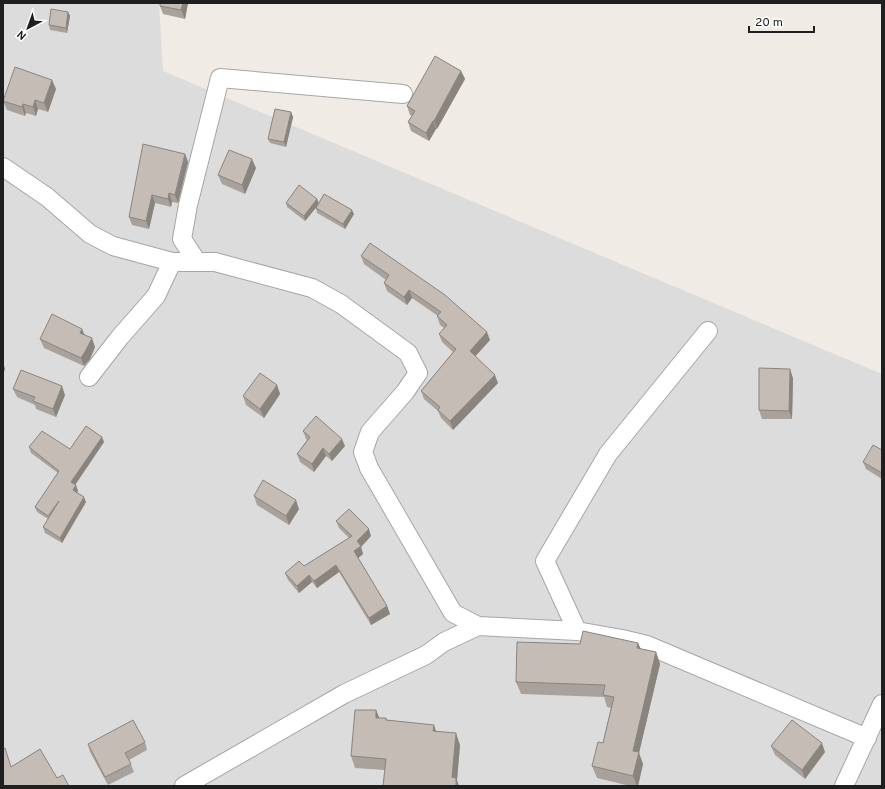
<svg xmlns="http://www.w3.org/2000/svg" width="885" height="789" viewBox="0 0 885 789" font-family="Overpass,sans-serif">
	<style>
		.residential { fill: #dddcdc }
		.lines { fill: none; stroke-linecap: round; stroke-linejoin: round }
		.minor-casing { stroke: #a6a6a6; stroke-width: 20 }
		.minor { stroke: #fff; stroke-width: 18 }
		.wall { fill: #a9a29c }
		.shaded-wall { fill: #8a847f }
		.building { fill: #c5bcb5; stroke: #8a847f }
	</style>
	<rect width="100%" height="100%" fill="#f0ece5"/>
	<path class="residential" d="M3 3H159L163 71 882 374V786H3Z"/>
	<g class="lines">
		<defs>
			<path id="minor" d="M3 167 47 197 90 234 113 246 172 262H215L312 288 341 304 408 353 418 373 405 392 370 432 363 452 369 468 453 613 478 626 444 642 426 655 344 694 184 786
				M197 262 182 239 188 205 220 78 403 94
				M89 377 120 337 156 296 172 262
				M478 626 577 631 622 639 647 645 867 738
				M577 631 545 561 608 454 708 331
				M844 786 882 704"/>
		</defs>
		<use href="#minor" class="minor-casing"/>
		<use href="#minor" class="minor"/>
	</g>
	<path class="wall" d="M160 3H188L185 19 163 14 160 6Z
		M68 12 70 16 67 33 50 30 49 25Z
		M461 71 465 79 437 129H436L429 141 411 131 408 122 412 116 410 115 407 106Z
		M56 89 48 112 38 109 36 116 26 113 25 116 7 110 3 101Z
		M291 112 293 117 286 147 270 143 268 139Z
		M185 154 188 162 178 203 172 202 171 207 155 203 149 229 132 225 129 217Z
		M256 168 245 194 222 184 218 175Z
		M317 199 319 203 354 214 345 229 317 213 316 208 318 205 305 221 287 207 286 203Z
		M361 256 490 340 475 356 498 383 453 430 441 418 438 411 424 399 421 391 453 352 442 342 439 334 444 328 440 325 437 316H438L412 298 407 305 387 291 384 283 386 280 364 264Z
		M82 329 85 335 95 347 90 359 84 366 44 348 40 339Z
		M793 378 792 419H762L759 410Z
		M277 385 280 394 264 418 246 405 243 396Z
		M13 389 65 395 56 417 36 409 35 405 17 397Z
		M303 431 345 446 332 461 326 456 314 472 300 462 297 454 307 440 306 439Z
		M102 437 104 442 75 485 78 491 77 492 86 502 62 543 45 533 43 527 48 519 37 512 35 507 58 473 31 453 29 447 70 449Z
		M882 450V479L866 469 863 462Z
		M254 496 299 509 289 525 257 505Z
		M336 521 371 536 361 547 363 554 358 558 387 606 390 614 371 625 339 572 317 588 312 582 299 593 288 580 285 573 304 566 349 538 339 528Z
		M638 643 641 649 656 652 660 664 639 753 643 764 638 786H630L597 778 592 766 603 743 611 708 607 707 604 697 521 694 516 682 580 644Z
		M376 710 379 718H386L387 720 436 731 460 745 457 780 385 770 355 768 351 756Z
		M145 742 147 750 129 760 134 772 108 785 90 752 88 744Z
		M771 746 825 752 805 779 775 755Z"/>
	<path class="shaded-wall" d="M183 3H188L185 19 181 10Z
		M68 12 70 16 67 33 66 28Z
		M461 71 465 79 437 129 434 121Z
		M52 80 56 89 48 112 44 103Z
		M35 100 38 109 36 116 33 107Z
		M23 104 26 113 25 116 22 107Z
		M291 112 293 117 286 147 284 142Z
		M433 121 436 129 429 141 426 133Z
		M185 154 188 162 178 203 175 195Z
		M252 159 256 168 245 194 242 185Z
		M169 193 172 202 171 207 168 199Z
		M152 195 155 203 149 229 146 221Z
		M317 199 319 204 305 221 304 216Z
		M352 210 354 214 345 229 343 224Z
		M409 290 412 298 407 305 404 297Z
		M82 329 85 337 80 333Z
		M487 332 490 340 473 359 470 351Z
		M92 338 95 347 90 359 84 366 81 358Z
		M3 362 5 369 3 375Z
		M790 369 793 378 792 419 789 411Z
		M495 375 498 383 453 430 450 421Z
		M277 385 280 394 264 418 260 409Z
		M62 386 65 395 56 417 53 409Z
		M102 437 104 442 73 488 71 482Z
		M342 439 345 446 332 461 329 454Z
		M323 448 326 456 314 472 312 464Z
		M76 485 78 491 75 495 73 490Z
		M84 497 86 502 62 543 60 538Z
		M296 500 299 509 289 525 286 516Z
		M369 529 371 536 361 547 363 554 357 559 354 551 357 541Z
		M336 565 339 572 317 588 314 581Z
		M309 575 312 582 299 593 297 586Z
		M387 606 390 614 371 625 369 618Z
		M638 643 643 655 637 648Z
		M656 652 660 664 639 753 643 764 638 786H637L633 776V751Z
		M376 710 381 722 376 718Z
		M434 725 438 737 433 731Z
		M456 733 460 745 457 780 459 786H455L452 777Z
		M822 743 825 752 805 779 802 770Z"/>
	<path class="building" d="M160 3H183L181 10 160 6Z
		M51 9 68 12 66 28 49 25Z
		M435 56 461 71 434 121H433L426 133 408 122 415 111 407 106Z
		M15 67 52 80 44 103 35 100 33 107 23 104 22 107 3 101Z
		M275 109 291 112 284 142 268 139Z
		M143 144 185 154 175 195 169 193 168 199 152 195 146 221 129 217Z
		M229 150 252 159 242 185 218 175Z
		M299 185 317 199 304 216 286 203Z
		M324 194 352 210 343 224 316 208Z
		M370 243 445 295 487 332 470 351 495 375 450 421 438 410 440 407 421 391 456 349 439 334 447 325 437 316 441 312 409 290 404 297 384 283 389 275 361 256Z
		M52 314 82 329 80 333 92 338 86 350 81 358 40 339Z
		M759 368 790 369 789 411 759 410Z
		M21 370 62 386 53 409 33 401 35 397 13 389Z
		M260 373 277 385 260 409 243 396Z
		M316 416 342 439 329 454 323 448 312 464 297 454 310 437 303 431Z
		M86 426 102 437 71 482 76 485 73 490 84 497 60 538 43 527 59 501 48 516 35 507 59 471 29 447 42 431 70 449Z
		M873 445 882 450V473L863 462Z
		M263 480 296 500 286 516 254 496Z
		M349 509 369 529 357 541 361 546 354 551 387 606 369 618 336 565 314 581 309 575 297 586 285 573 299 561 304 566 352 536 336 521Z
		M583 631 638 643 637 648 656 652 633 751 639 752 633 776 592 766 598 742 603 743 614 697 603 695 605 685 516 682 517 642 580 644Z
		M355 710H376V718H386V720L434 725 433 731 456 733 452 777 456 778V786H383L386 759 351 756Z
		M133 720 145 742 125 753 131 764 105 777 88 744Z
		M792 720 822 743 802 770 771 746Z
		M5 748 11 767 40 749 57 778 63 775 69 786H3V749Z"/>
	<rect width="885" height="789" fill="none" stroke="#1f1f1f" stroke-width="8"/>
	<g transform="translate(28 28) rotate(221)" stroke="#ffffff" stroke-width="3" paint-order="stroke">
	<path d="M0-3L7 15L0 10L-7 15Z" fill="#1f1f1f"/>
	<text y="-6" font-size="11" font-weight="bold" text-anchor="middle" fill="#1f1f1f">N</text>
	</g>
	<path d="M749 26v6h65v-6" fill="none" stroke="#1f1f1f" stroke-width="2"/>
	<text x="755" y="26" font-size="12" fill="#1f1f1f" stroke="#ffffff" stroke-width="3" paint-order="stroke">20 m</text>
</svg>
